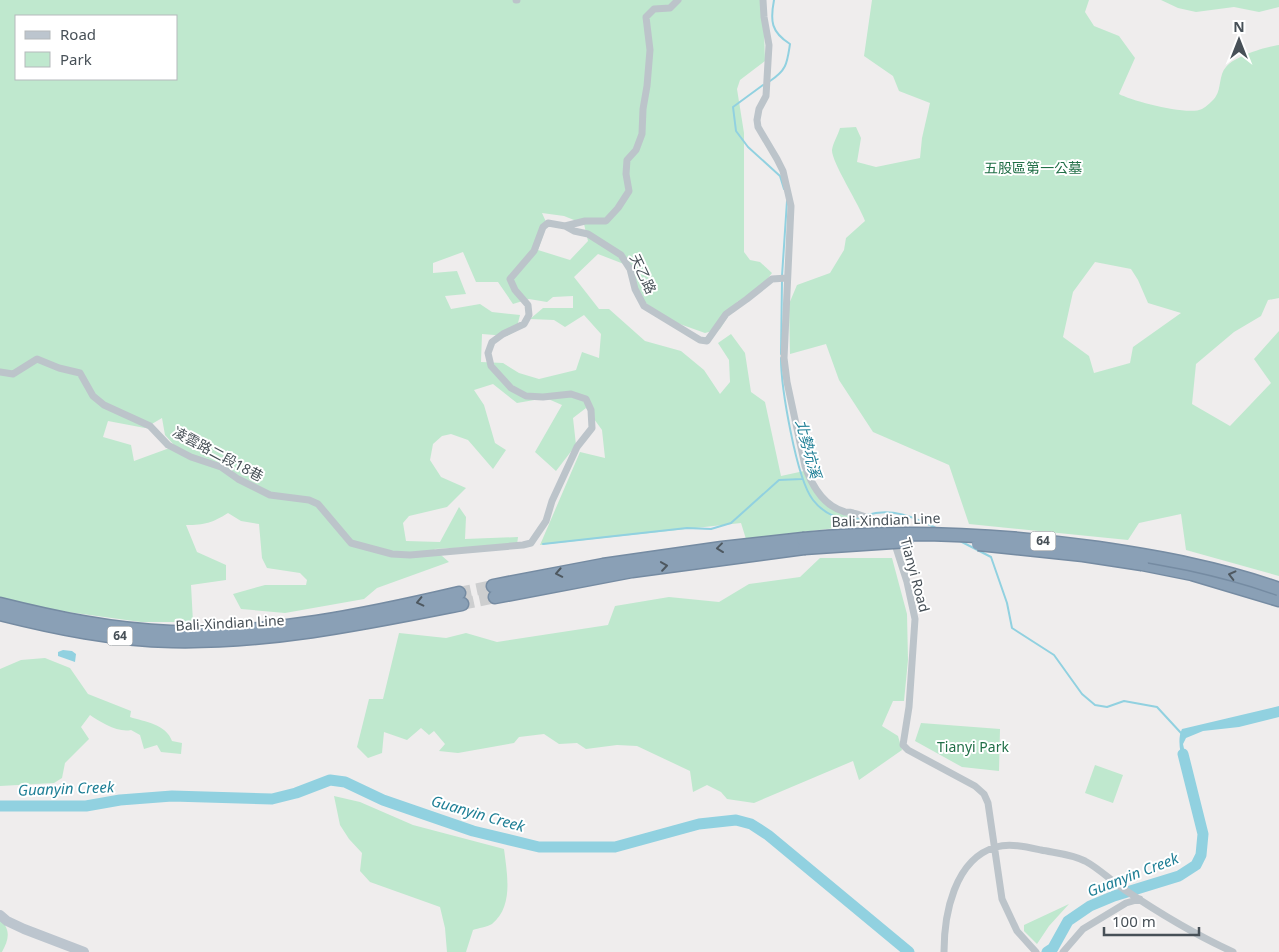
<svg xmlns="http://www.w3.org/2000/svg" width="1279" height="952" viewBox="0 0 1279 952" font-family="'Noto Sans','Noto Sans TC',sans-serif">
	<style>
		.green { fill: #bfe8ce; fill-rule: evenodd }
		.water { fill: #91d1e0 }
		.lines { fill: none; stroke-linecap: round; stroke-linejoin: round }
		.stream { stroke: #91d1e0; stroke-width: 2 }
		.river { stroke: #91d1e0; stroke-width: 11 }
		.highway-tunnel { stroke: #cdcecf; stroke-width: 12; stroke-dasharray: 12 6; stroke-linecap: butt }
		.highway-casing { stroke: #758ba2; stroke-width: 15 }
		.street { stroke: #bcc4ca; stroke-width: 7 }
		.secondary { stroke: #bcc5ce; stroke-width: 10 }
		.highway { stroke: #8aa0b6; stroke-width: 12 }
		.highway-bridge-casing { stroke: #758ba2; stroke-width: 15; stroke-linecap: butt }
		.highway-bridge { stroke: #8aa0b6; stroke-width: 12 }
		.oneway { stroke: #4e5860 }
		.labels { text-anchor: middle; stroke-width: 4; stroke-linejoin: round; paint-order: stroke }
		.shield { fill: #fff; stroke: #7e8489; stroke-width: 1 }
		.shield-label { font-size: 12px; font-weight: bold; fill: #475057 }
		.park-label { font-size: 14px; fill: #216f47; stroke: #fff }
		.street-label { font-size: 14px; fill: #475057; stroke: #fff }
		.water-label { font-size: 15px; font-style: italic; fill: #1d7e95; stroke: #fff }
	</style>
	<rect width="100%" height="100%" fill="#efeded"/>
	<path class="green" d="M0 0H763L765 61 740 80 737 89 744 133V252L750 260 760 262 772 273 762 286 737 302 720 329 705 333 660 317 641 298 629 266 598 254 574 277 599 309H609L645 341 681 351 704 370 720 394 730 382 729 360 718 343 731 334 745 353 751 392 765 402 781 476 804 471 825 503 868 516V524L746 539 741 523 540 545 580 452 605 458 602 430 586 408 573 418 576 445 556 471 535 452 562 405 546 398 517 403 493 384 474 390 484 405 495 443 506 450 493 469 468 440 451 434 442 436 433 444 430 460 441 477 466 488 447 507 409 516 403 523 406 541 440 542 459 507 466 517 465 539 518 537 517 545 434 549 449 562 377 588 364 599 285 613 241 609 233 594 265 585H306L307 580 300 573 267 568 262 558 259 524 241 521 228 513C212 523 205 525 186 525L197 552 226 565V580L191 585 193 622H141L31 607 0 600ZM16 16H176V79H16ZM542 213 564 216 584 224 588 241 570 260 538 250 547 224ZM463 252 476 282H498L513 304 529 299 547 302 553 297 573 296V308H543L530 319 554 320 565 327 584 315 601 334 599 358 582 352 576 370 539 379 519 373 503 363 481 362 482 334 507 336 516 331 520 315 492 312 480 304 451 309 445 296 466 294 457 271 433 273V263ZM162 418 165 435 175 446 134 461 131 445 103 437 108 421 145 428Z
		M872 0H1089L1085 12 1094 26 1119 36 1135 58 1119 94C1132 101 1188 116 1202 109 1206 107 1214 100 1216 96 1221 89 1219 74 1226 67 1235 56 1266 47 1279 45V298L1268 300 1261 316 1234 332 1196 364 1192 404 1230 426 1271 383 1254 359 1279 331V576L1186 550 1181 514 1139 523 1128 540 969 524 949 465 873 432 839 380 826 344 790 354 789 304 797 285 830 273 844 250 846 238 865 221C860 206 831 161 832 150 833 143 838 135 840 128L856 127 861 138 857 162 876 167 920 158 922 138 930 103 899 91 893 76 864 56ZM1095 262 1131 269 1138 280 1148 303 1181 313 1133 347 1130 363 1094 373 1089 356 1063 337 1073 292Z
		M1161 0H1279V7L1259 12 1234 7 1196 12 1178 8Z
		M820 558H892L907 614 908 660 904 701H893L882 726 898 736 902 750 859 780 853 761 754 803 727 799 721 792 707 785 693 792 690 771 637 746 617 745 586 749 577 743 559 744 544 734 519 737 514 743 458 753 439 751 445 744 434 731 429 735 421 728 407 740 384 732 382 753 368 758 357 747 369 699H383L399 633 446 638 466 633 497 642 608 625 615 606 669 597 719 602 749 584 800 577Z
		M45 658 70 668 88 694 131 711 130 717C145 722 166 724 172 741L182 743 181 754 161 752 157 745 144 749 140 735 131 730C118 733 100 722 90 715L81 727 89 739 65 763 62 778 54 783 0 786V669L21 660Z
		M921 723 1000 729 999 771 962 767 915 741Z
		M1095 765 1123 775 1113 803 1085 793Z
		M334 796 360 802 413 825 504 849C507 874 514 906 492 924 487 927 478 928 473 930L466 952H447L445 928 440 907 370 882 360 871 362 853 349 839 340 825Z
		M1069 904 1049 926 1037 944 1024 931V925Z
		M0 919C11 930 9 939 2 952H0Z"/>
	<path class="water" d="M63 650 72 651 76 654 75 662 58 656V652Z
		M1279 706V717L1239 727 1203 731 1186 738 1183 744 1188 767 1184 770C1182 757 1176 741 1182 729Z"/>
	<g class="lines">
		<path class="stream" d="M770 81C787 70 787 63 790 44 771 32 770 21 774 0
			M763 85 733 107 736 131 748 147 780 176 784 189
			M782 276 787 201
			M781 354 782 281
			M781 358C781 387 796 478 813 500 823 513 843 524 860 518
			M867 515C891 507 914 517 936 528
			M960 541 991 557 1007 603 1012 628 1054 655 1082 694 1095 705 1107 707 1124 701 1157 707 1181 733
			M543 544 687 528 711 529 731 523 779 480 802 479"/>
		<path class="river" d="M0 806H86L120 800 172 796 272 799 296 793 330 780 345 782 383 800 473 831 539 847H615L699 824 736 820 751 824 768 835 909 952
			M1047 952 1053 948 1068 921 1090 906 1114 896 1179 876 1196 865 1201 855 1203 834 1183 754"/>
		<path class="highway-tunnel" d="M459 593 493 586
			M462 604 495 597"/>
		<defs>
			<path id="highway" d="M1142 564 1192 574 1279 600
				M493 586 603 565 722 548 803 539
				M495 597 632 571 804 548
				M0 604C56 618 113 630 171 632 269 635 365 615 459 593
				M0 614C56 628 114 640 172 641 270 643 366 623 462 604"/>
		</defs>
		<use href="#highway" class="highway-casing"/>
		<path class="street" d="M516 0H517
			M678 0 670 8 654 9 646 17 650 50 647 86 643 109 642 134 636 150 627 160 626 174 629 191 618 208 606 221H585L565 226 574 231 588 234 621 255 630 269 635 289 644 306 700 340 707 341 726 314 747 299 772 279 787 278
			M763 0 764 17 769 45 766 96 759 109 757 120 758 127 777 159 783 171 791 206 784 358 787 382 805 466C812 486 823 506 845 512 848 512 851 512 853 513 865 515 878 524 890 529L907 582 915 619 909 707 903 745 908 750 975 786 984 794 988 803 1002 899 1017 931 1036 952
			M0 372 13 374 37 359 59 368 80 373 93 396 104 405 150 426 168 445 191 457 221 467 238 479 270 495 309 500 318 504 351 543 392 554 410 555 523 545 531 543 546 521 552 501 577 447 592 428 591 410 586 399 571 394 543 397 526 396 511 388 491 366 488 353 492 342 503 334 524 324 529 315 528 305 515 290 510 279 534 251 543 227 548 223 565 226
			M944 952C944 915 954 859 996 847 1010 843 1027 847 1041 850 1056 853 1071 854 1085 861 1100 869 1111 881 1125 890 1159 913 1196 935 1233 952
			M1063 952 1083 929 1126 903 1140 899"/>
		<path class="secondary" d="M0 915 7 921 24 929 84 952"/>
		<use href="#highway" class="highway"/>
		<defs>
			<path id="highway-bridge" d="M803 539C903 529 998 534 1098 548 1159 557 1220 568 1279 589
				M978 544 1083 555 1142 564
				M804 548 908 541"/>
		</defs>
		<use href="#highway-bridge" class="highway-bridge-casing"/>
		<use href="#highway-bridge" class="highway-bridge"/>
	</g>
	<defs><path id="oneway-chevron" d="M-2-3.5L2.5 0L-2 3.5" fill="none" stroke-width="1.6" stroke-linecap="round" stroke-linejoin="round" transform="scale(1.25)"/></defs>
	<g class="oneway">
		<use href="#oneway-chevron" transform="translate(720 548) rotate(173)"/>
		<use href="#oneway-chevron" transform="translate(664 566) rotate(-8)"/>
		<use href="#oneway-chevron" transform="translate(559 573) rotate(169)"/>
		<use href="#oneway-chevron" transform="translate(1232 575) rotate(-166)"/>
		<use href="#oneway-chevron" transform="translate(420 602) rotate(167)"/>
	</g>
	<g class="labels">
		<g class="shield">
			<rect x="1030.5" y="531.5" width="25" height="19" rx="4"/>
			<rect x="107.5" y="626.5" width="25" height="19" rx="4"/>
		</g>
		<g class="shield-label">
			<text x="1043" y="545">64</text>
			<text x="120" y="640">64</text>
		</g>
		<g class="park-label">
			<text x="1033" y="173">五股區第一公墓</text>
			<text x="973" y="752">Tianyi Park</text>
		</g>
		<g class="street-label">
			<text transform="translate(643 274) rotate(65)" y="5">天乙路</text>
			<text transform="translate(218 454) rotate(28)" y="5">凌雲路二段18巷</text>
			<text transform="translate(886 520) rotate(-2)" y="5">Bali-Xindian Line</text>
			<text transform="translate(915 575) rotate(75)" y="5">Tianyi Road</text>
			<text transform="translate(230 623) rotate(-3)" y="5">Bali-Xindian Line</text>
		</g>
		<g class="water-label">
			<text transform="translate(808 449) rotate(75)" y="5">北勢坑溪</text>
			<text transform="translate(66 789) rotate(-2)" y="5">Guanyin Creek</text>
			<text transform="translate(478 814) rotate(16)" y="5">Guanyin Creek</text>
			<text transform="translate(1133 875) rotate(-21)" y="5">Guanyin Creek</text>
		</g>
	</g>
	<rect x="15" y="15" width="162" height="65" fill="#ffffff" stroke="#b5b9bc"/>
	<rect x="25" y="31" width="25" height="8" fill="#bcc5ce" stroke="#b5b9bc"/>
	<text x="60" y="40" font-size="15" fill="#475057">Road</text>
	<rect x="25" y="52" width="25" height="15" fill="#bfe8ce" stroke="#b5b9bc"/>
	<text x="60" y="65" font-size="15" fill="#475057">Park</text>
	<g transform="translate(1239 40)" stroke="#ffffff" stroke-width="4" paint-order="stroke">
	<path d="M0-4L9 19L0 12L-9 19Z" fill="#475057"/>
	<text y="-8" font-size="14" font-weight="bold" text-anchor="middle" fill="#475057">N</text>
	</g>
	<path d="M1104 927v8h95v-8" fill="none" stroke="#475057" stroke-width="2.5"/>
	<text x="1112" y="927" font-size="15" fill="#475057" stroke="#ffffff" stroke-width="4" paint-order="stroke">100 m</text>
</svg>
